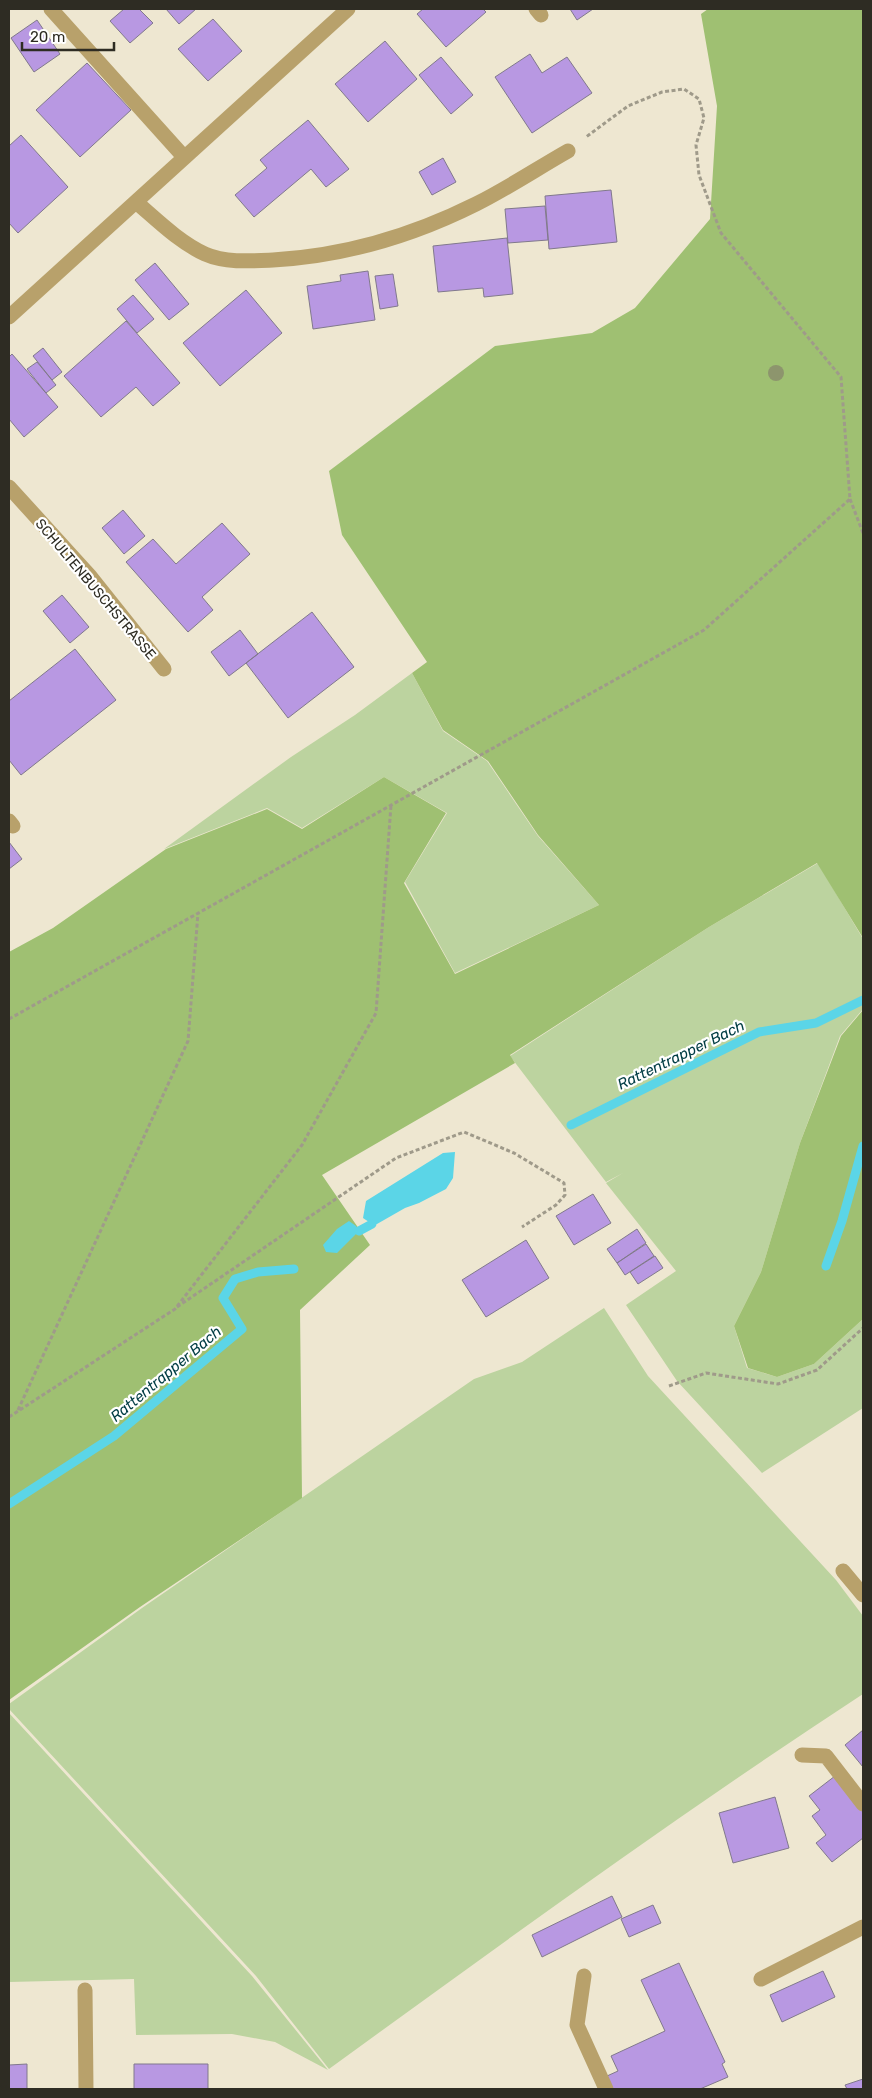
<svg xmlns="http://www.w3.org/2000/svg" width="872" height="2098" viewBox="0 0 872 2098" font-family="Rubik,sans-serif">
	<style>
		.green { fill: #bcd39f }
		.forest { fill: #9fc072 }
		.water { fill: #5bd5e7 }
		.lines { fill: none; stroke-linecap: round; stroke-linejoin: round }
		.stream { stroke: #5bd5e7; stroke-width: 9 }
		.building { fill: #b898e2; stroke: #81798c }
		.path { stroke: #9f9a8a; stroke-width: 3; stroke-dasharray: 4 2.5; stroke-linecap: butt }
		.minor { stroke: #b8a16b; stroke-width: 15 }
		.tree { fill: #8d956d }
		.labels { text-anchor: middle; stroke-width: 4.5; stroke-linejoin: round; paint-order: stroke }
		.street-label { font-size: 14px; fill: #2e2c23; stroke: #fff }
		.water-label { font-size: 15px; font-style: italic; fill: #003c43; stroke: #fff }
	</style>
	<rect width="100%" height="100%" fill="#eee7d1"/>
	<path class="green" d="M412 673 443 731 487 761 538 836 599 905 455 973 405 882 447 813 384 777 302 828 267 808 164 849 291 757 355 715Z
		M818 863 863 939V1009L840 1036 800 1143 761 1272 734 1326 747 1368 777 1377 814 1364 863 1319V1408L762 1473 677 1381 626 1305 676 1271 606 1183 623 1173 606 1182 510 1056 709 927Z
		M604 1308 648 1376 836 1580 863 1616V1694C681 1813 505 1941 329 2069L256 1976 9 1709V1704L142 1608 474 1379 522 1362Z
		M9 1713 252 1976 328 2070 275 2042 232 2034 136 2035 134 1979 9 1982Z"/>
	<path class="forest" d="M708 9H863V938L817 863 709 927 510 1055 515 1063 322 1175 370 1245 300 1310 302 1498 140 1607 9 1700V952L53 928 166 849 267 809 302 829 384 777 446 813 404 883 455 974 599 905 538 835 488 761 443 730 412 673 427 662 342 535 329 471 495 346 592 333 635 308 710 219 717 106 701 14Z
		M863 1010V1319L814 1364 777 1377 748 1368 734 1326 761 1272 800 1143 841 1036Z"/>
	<path class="water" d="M455 1152 453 1178 446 1189 419 1203 405 1208 377 1224H372L363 1218 366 1201 443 1153Z
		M349 1221 356 1226 359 1231 337 1253 326 1252 323 1245 337 1229Z"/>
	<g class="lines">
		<path class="stream" d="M571 1125 759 1032 816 1023 863 1000
			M359 1231 372 1224
			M826 1266 842 1221 863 1146
			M9 1504 114 1436 242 1329 223 1298 235 1279 258 1272 294 1269"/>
	</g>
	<path class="building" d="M124 9H139L153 23 130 43 110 21Z
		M166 9H196L179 24Z
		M423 9H483L486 12 446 47 417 14Z
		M570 9H593L577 20Z
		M213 19 242 51 208 81 178 49Z
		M37 20 60 54 34 72 11 38Z
		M385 41 417 79 368 122 335 84Z
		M530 54 542 73 567 57 592 93 532 133 495 77Z
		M441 57 473 95 451 114 419 75Z
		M87 63 131 110 80 157 36 110Z
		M308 120 349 169 326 187 311 169 254 217 235 195 267 168 260 160Z
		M21 135 68 187 18 233 9 223V146Z
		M443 158 456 182 432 195 419 172Z
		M611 190 617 242 549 249 545 196Z
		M545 206 548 240 508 243 505 209Z
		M507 238 513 294 484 297 483 288 438 292 433 246Z
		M155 263 189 304 169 320 135 280Z
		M368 271 375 320 313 329 307 286 341 281 340 275Z
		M393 274 398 306 380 309 375 276Z
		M246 290 282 333 220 386 183 343Z
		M133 295 154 319 137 333 117 309Z
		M126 321 180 383 153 406 136 387 101 417 64 376Z
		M43 348 62 372 52 380 33 356Z
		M12 354 58 407 24 437 9 419V357Z
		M37 362 56 385 46 393 27 369Z
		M123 510 145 536 124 554 102 528Z
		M222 523 250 554 202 597 213 610 188 632 126 562 153 539 176 564Z
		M62 595 89 627 70 643 43 611Z
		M312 612 354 667 288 718 246 663Z
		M240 630 258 654 229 676 211 652Z
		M75 649 116 700 21 775 9 760V701Z
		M9 842 22 859 9 869Z
		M593 1194 611 1223 574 1245 556 1216Z
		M637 1229 646 1243 617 1263 607 1249Z
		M526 1240 549 1278 486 1317 462 1280Z
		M646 1244 654 1256 625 1275 617 1263Z
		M655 1256 663 1268 638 1284 630 1272Z
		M863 1730V1767L845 1745Z
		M835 1776 863 1812V1838L832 1862 816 1843 826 1835 812 1816 820 1810 809 1796Z
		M775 1797 789 1848 733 1863 719 1813Z
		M612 1896 622 1917 542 1957 532 1935Z
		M653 1905 661 1923 629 1937 621 1919Z
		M679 1963 725 2062 722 2064 728 2077 700 2089H613L607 2076 618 2071 611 2056 665 2031 641 1980Z
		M823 1971 835 1997 782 2022 770 1995Z
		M27 2064V2089H9V2065Z
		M134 2064H208V2089H134Z
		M863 2079V2089H847L845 2085Z"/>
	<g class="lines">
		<path class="path" d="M850 499 863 533
			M9 1019 704 630 850 499 841 377 721 233 699 175 696 145 704 118 699 99 684 89 662 92 628 106 586 137
			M177 1307 396 1158 464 1132 514 1153 564 1183 565 1195 556 1205 522 1227
			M669 1386 706 1373 778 1384 817 1370 863 1328
			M18 1410 188 1041 198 913
			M9 1417 175 1309 302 1145 376 1013 391 805"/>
		<path class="minor" d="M51 9 184 157
			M536 9 541 15
			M136 202C157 220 179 242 205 254 225 263 252 261 273 260 344 256 412 236 476 204 508 188 538 168 568 151
			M9 317 348 9
			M9 487 89 575 164 669
			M9 821 13 826
			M843 1571 863 1595
			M802 1755 826 1756 863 1804
			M584 1976 577 2025 606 2089
			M761 1979 863 1927
			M85 1990 86 2089"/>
	</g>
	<circle class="tree" cx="776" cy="373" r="8"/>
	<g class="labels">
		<g class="street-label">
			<text transform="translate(96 589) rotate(50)" y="5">SCHULTENBUSCHSTRASSE</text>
		</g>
		<g class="water-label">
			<text transform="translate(681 1055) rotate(-26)" y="5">Rattentrapper Bach</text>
			<text transform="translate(166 1374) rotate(-40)" y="5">Rattentrapper Bach</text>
		</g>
	</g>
	<rect width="872" height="2098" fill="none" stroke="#2e2c23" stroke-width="20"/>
	<path d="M22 42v8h92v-8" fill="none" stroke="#2e2c23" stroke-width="2.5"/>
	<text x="30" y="42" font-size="15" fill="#2e2c23" stroke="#ffffff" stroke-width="4" paint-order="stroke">20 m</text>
</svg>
